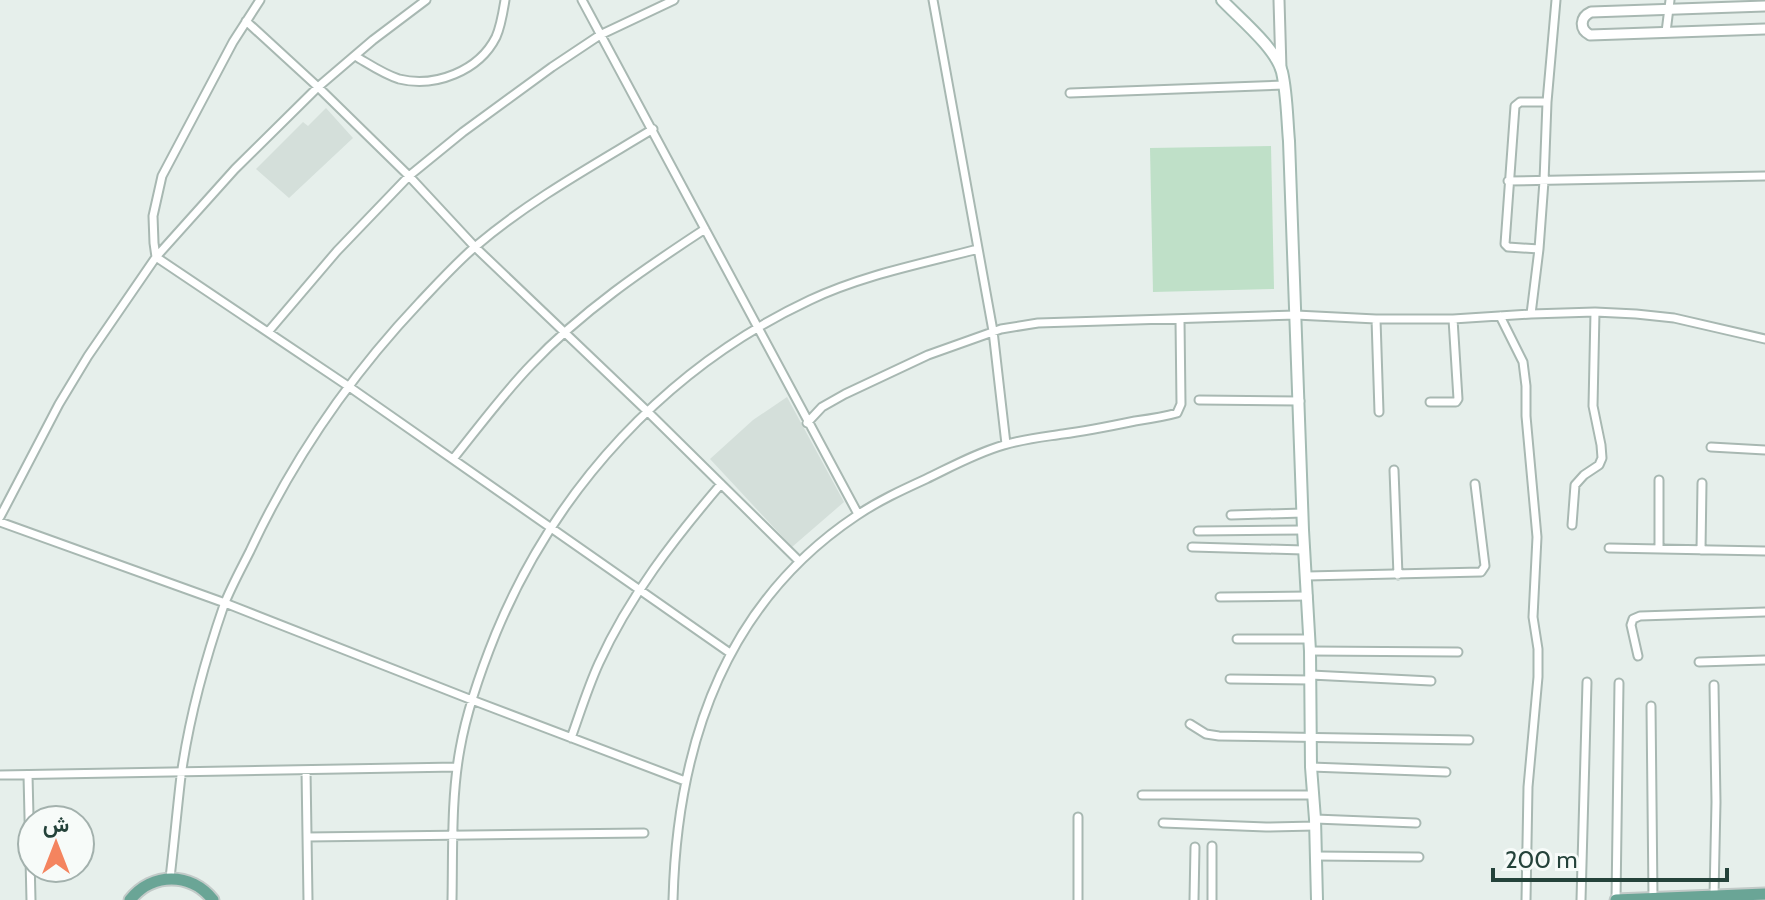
<svg xmlns="http://www.w3.org/2000/svg" width="1765" height="900" viewBox="0 0 1765 900" font-family="Cabin,Vazirmatn,sans-serif">
	<style>
		.built { fill: #d4dfda }
		.grass { fill: #bfe0c8 }
		.lines { fill: none; stroke-linecap: round; stroke-linejoin: round }
		.minor-casing { stroke: #a8b8b2; stroke-width: 11 }
		.tertiary-casing { stroke: #a8b8b2; stroke-width: 13 }
		.secondary-casing { stroke: #a4bbb3; stroke-width: 14 }
		.primary-casing { stroke: #c2cac8; stroke-width: 15 }
		.minor { stroke: #fff; stroke-width: 7 }
		.tertiary { stroke: #fff; stroke-width: 9 }
		.secondary { stroke: #fff; stroke-width: 10 }
		.primary { stroke: #6aa596; stroke-width: 11 }
	</style>
	<rect width="100%" height="100%" fill="#e6efeb"/>
	<path class="built" d="M326 108 353 138 289 198 256 169 303 122 308 126Z
		M787 397 844 502 792 547 710 459 753 420Z"/>
	<path class="grass" d="M1271 146 1274 289 1153 292 1150 148Z"/>
	<g class="lines">
		<defs>
			<path id="minor" d="M260 0 233 42 162 176 153 216 154 243 156 257 348 386 730 653
				M582 0 858 514
				M933 0 993 331 1006 444
				M246 21 318 87 409 176 475 247 647 411 799 561
				M1666 32 1670 0
				M355 56C369 64 383 74 399 79 435 88 479 71 496 37 501 26 503 12 505 0
				M1070 93 1284 85
				M1508 181 1765 176
				M1539 249 1508 247 1505 244 1515 106 1520 102H1547
				M1531 314 1539 249 1544 181 1547 102 1556 0
				M1500 316 1523 362 1526 386V416L1537 537 1533 617 1538 649V677L1528 787 1526 900
				M1376 319 1379 412
				M268 332 337 251 409 176 463 132 552 67 600 35 674 0
				M1199 400 1300 401
				M1430 402H1456L1458 399 1453 319
				M807 423 822 407 845 394 928 355 1001 329 1038 323 1296 315 1376 319H1453L1531 314 1595 312 1636 314 1674 318 1765 339
				M1711 447 1765 450
				M453 459C478 428 503 394 531 365 582 311 644 269 705 229
				M1394 470 1398 575
				M1231 515 1303 513
				M0 517 59 404 88 356 156 257 235 169 318 87 373 40 426 0
				M0 522 225 603 472 700 685 781
				M1572 525 1575 485 1584 475 1599 465 1602 458 1601 445 1593 406 1595 312
				M1198 531 1303 530
				M1192 547 1304 550
				M1609 548 1765 551
				M1659 549V480
				M1701 550 1702 483
				M1307 576 1481 572 1485 566 1475 484
				M1220 597 1308 596
				M1237 639H1309
				M1310 651 1458 652
				M1638 656 1631 625 1633 619 1640 616 1765 612
				M1699 662 1765 660
				M1311 675 1431 681
				M1230 679 1311 680
				M1714 685 1716 802 1714 896
				M1651 706 1653 897
				M1190 724 1206 734 1219 736 1469 740
				M571 738C580 713 588 687 599 663 629 597 674 539 721 484
				M1311 767 1446 772
				M306 770 308 900
				M0 775 457 767
				M28 775 31 900
				M1142 795H1314
				M1078 817V900
				M1315 819 1416 823
				M1163 823 1266 827 1315 826
				M307 837 644 833
				M1316 856 1419 857
				M170 878C174 844 177 810 181 776 189 718 205 660 224 605 231 587 241 569 250 551 293 459 350 376 420 302 438 283 456 263 476 246 530 200 592 166 653 129
				M452 900C453 850 451 798 460 749 467 709 481 670 496 633 556 488 667 367 810 300 863 275 921 264 978 249
				M673 900C677 747 723 605 856 516 878 501 902 490 926 479 951 467 976 453 1004 445 1023 439 1043 437 1063 434 1087 431 1111 426 1135 421 1149 419 1163 417 1177 413L1181 404 1180 320
				M1194 900 1195 847
				M1212 900V846
				M1581 900 1587 682
				M1616 900 1619 683"/>
			<path id="tertiary" d="M1279 0 1281 69
				M1765 6 1591 12C1580 17 1579 29 1590 35L1765 29"/>
			<path id="secondary" d="M1222 0C1239 18 1276 48 1282 72 1287 94 1287 119 1289 141L1303 530 1310 651 1311 767 1315 819 1317 900"/>
			<path id="primary" d="M130 900C152 872 191 872 213 900
				M1616 900 1765 894"/>
		</defs>
		<use href="#minor" class="minor-casing"/>
		<use href="#tertiary" class="tertiary-casing"/>
		<use href="#secondary" class="secondary-casing"/>
		<use href="#primary" class="primary-casing"/>
		<use href="#minor" class="minor"/>
		<use href="#tertiary" class="tertiary"/>
		<use href="#secondary" class="secondary"/>
		<use href="#primary" class="primary"/>
	</g>
	<g transform="translate(56 844)"><circle r="38" fill="#f7fbf9" stroke="#a3b1ad" stroke-width="2"/>
	<path d="M0-6L14 30L0 20L-14 30Z" fill="#f4845f"/>
	<text y="-12" font-size="22" font-weight="bold" text-anchor="middle" fill="#24423a">ش</text>
	</g>
	<path d="M1493 868v12h234v-12" fill="none" stroke="#24423a" stroke-width="4"/>
	<text x="1505" y="868" font-size="24" fill="#24423a" stroke="#f7fbf9" stroke-width="6" paint-order="stroke">200 m</text>
</svg>
